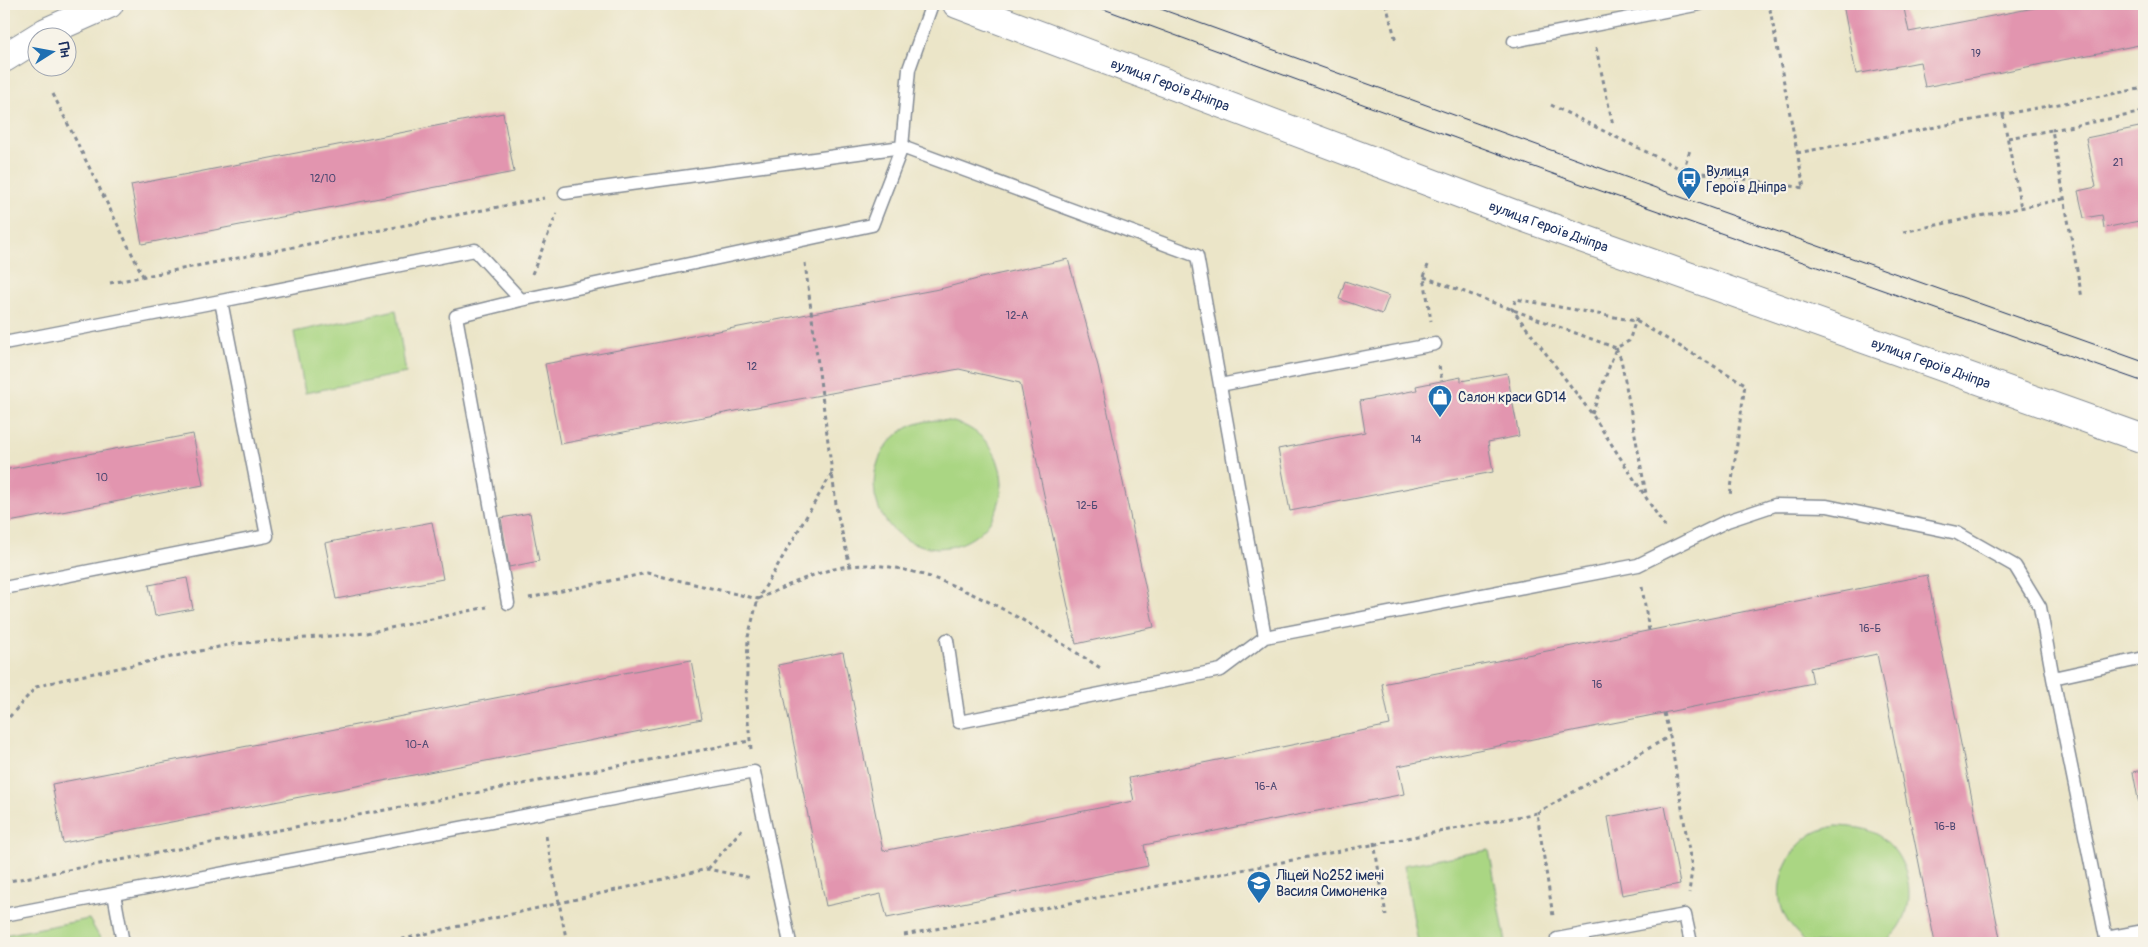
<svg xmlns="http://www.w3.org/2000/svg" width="2148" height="947" viewBox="0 0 2148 947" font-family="Pangolin,sans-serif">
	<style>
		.green { fill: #aad683; stroke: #628270 }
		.building { fill: #e295af }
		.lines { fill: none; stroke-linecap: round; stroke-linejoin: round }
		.lane-casing { stroke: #838a93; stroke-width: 15 }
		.secondary-casing { stroke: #838a93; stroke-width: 30 }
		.path { stroke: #838a93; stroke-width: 3; stroke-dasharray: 4 4; stroke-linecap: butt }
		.lane { stroke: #fff; stroke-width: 12 }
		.secondary { stroke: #fff; stroke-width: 28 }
		.tram { stroke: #1b2f5e; stroke-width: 1 }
		.labels { text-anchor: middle; stroke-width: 4.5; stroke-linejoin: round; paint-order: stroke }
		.number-label { font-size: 11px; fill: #4d4872 }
		.street-label { font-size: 14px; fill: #1b2f5e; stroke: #f7f3e8 }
		.poi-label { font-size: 14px; fill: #1b2f5e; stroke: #f7f3e8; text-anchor: start }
	</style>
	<rect width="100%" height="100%" fill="#f7f3e8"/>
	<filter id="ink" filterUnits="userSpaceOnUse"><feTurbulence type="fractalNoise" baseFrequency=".02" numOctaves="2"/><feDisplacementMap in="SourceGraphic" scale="10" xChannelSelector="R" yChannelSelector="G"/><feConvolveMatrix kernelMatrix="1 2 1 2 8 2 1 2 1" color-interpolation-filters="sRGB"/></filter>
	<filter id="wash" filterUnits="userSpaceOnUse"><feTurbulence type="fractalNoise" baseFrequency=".0096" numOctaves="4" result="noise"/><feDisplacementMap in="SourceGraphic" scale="20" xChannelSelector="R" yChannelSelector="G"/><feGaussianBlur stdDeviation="1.12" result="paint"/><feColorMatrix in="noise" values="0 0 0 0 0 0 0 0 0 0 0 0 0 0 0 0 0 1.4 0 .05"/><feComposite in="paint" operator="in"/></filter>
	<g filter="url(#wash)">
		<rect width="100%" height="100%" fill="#ebe5c8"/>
		<path class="green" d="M396 310 406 373 305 393 294 332Z
			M874 484a64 64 0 1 1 128 0a64 64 0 1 1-128 0Z
			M1836 826C1852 827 1868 827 1881 837 1914 861 1922 920 1882 943H1807C1797 933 1787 924 1782 909 1773 880 1789 848 1814 833 1821 829 1829 828 1836 826Z
			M1489 850 1506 943H1418L1404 865Z
			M89 919 103 943H4V935Z"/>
		<g id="blocks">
			<path class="building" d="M1843 4H1903L1909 32 2055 4H2144V44L1925 87 1920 62 1856 74Z
				M503 113 514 172 142 244 131 185Z
				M2144 126V220L2104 228 2102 215 2084 218 2078 191 2096 187 2086 138Z
				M1068 259 1098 366 1154 627 1076 644 1020 383 959 369 560 444 545 364 944 288 981 278Z
				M1345 281 1389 296 1382 314 1339 299Z
				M1507 373 1519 436 1488 442 1493 472 1290 511 1278 449 1365 432 1360 401 1417 390 1416 386 1461 377V381Z
				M193 434 203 485 4 523V470Z
				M530 513 539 561 509 567 501 518Z
				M432 522 443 579 336 599 325 543Z
				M1927 575 2001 943H1935L1877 654 1810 668 1813 683 1398 766 1404 794 1144 845 1148 866 887 918 881 894 826 906 778 665 843 652 883 851 1134 801 1129 778 1390 725 1382 684Z
				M187 578 193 609 155 616 149 585Z
				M691 660 702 719 63 843 52 784Z
				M2144 770V826H2143L2133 772Z
				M1665 806 1680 884 1622 895 1608 817Z"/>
		</g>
	</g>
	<g filter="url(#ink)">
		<use href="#blocks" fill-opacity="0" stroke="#838a93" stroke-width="1"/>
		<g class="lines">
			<defs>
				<path id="lane" d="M1514 41 1700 4
					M565 193 902 147 1197 256 1265 637 1638 565 1727 521 1775 505 1827 506 1957 533 2015 566 2040 607 2053 678 2144 658
					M221 301 475 250 521 300 872 225 902 147 909 69 932 4
					M4 343 221 301 267 536 4 588
					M1220 385 1435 344
					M508 603 456 316 521 300
					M947 640 959 722 1221 670 1265 637
					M2053 678 2106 938 2144 931
					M114 894 123 943
					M4 915 754 772 790 943
					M1558 943 1557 939 1685 915 1691 943"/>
				<g id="secondary">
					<path id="s1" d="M957 4 1514 214 2144 439"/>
					<path d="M4 58 46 32 109 4"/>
				</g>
			</defs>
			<use href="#lane" class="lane-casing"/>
			<use href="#secondary" class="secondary-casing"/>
			<path class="path" d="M1299 4 1300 9
				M1386 4 1396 41
				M1596 48 1613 125
				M53 94 143 276
				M1551 105 1683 170 1804 188 1769 4
				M2003 115 2021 208
				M2052 130 2144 112
				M2008 138 2052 130 2082 298
				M1797 153 2144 88
				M1683 170 1690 150
				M1903 232 2063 199
				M805 263 832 473
				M1428 265 1424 277 1431 321
				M532 274 557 213
				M1424 277 1616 348 1629 341 1637 317
				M110 283 544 198
				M1616 348 1621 359 1646 494
				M1439 366 1442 381
				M1592 414 1616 348
				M1665 527 1592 414 1512 309 1516 299 1636 321 1745 384 1730 496
				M1642 587 1649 631
				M529 598 647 573 758 599 832 473 837 512 850 566
				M1664 713 1670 736
				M4 723 36 687 61 680 233 644 367 633 487 607
				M751 749 746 703 748 637 758 599C787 586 818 570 850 566 929 556 1038 628 1102 669
				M1537 813 1670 736 1692 869 1689 893
				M546 836 567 943
				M1374 842 1386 915
				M708 869 743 828
				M4 882 750 741
				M904 935 1537 813 1553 916
				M386 943 707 869 752 878"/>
			<use href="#lane" class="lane"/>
			<use href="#secondary" class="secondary"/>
			<path class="tram" d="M1090 4 1567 179 2144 382
				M1147 4 1689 200 2144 362"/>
		</g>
	</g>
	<defs>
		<symbol id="bus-pin" viewBox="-11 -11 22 30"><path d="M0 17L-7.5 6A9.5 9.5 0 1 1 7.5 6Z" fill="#1f6fb2" stroke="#f7f3e8"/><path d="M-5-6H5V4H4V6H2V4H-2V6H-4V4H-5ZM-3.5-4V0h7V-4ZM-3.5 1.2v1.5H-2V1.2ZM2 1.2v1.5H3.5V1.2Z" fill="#fff"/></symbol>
		<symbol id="shop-pin" viewBox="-11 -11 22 30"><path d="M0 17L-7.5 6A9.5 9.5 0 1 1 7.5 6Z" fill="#1f6fb2" stroke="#f7f3e8"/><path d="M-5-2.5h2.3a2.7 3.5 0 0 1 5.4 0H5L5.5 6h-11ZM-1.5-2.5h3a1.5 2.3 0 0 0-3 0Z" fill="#fff"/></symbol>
		<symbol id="school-pin" viewBox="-11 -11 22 30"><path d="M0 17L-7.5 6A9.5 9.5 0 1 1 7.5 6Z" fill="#1f6fb2" stroke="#f7f3e8"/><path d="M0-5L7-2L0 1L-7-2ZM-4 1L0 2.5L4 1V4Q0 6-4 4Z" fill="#fff"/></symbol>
	</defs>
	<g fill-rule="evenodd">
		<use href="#bus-pin" x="1675" y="165" width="28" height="38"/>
		<use href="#shop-pin" x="1426" y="383" width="28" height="38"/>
		<use href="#school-pin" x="1245" y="869" width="28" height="38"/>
	</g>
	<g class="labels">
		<g class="number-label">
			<text x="1976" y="57">19</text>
			<text x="2118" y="166">21</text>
			<text x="323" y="182">12/10</text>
			<text x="1017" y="319">12-А</text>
			<text x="752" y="370">12</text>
			<text x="1416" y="443">14</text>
			<text x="102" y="481">10</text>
			<text x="1087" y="509">12-Б</text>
			<text x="1870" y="632">16-Б</text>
			<text x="1597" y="688">16</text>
			<text x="417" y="748">10-А</text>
			<text x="1266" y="790">16-А</text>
			<text x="1945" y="830">16-В</text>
		</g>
		<g class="street-label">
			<text dy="5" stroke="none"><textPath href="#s1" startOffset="228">вулиця Героїв Дніпра</textPath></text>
			<text dy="5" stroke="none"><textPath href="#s1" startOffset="632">вулиця Героїв Дніпра</textPath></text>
			<text dy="5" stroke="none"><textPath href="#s1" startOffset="1038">вулиця Героїв Дніпра</textPath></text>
		</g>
		<g class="poi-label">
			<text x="1706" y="176">Вулиця<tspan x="1706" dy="16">Героїв Дніпра</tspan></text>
			<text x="1458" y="402">Салон краси GD14</text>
			<text x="1276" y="880">Ліцей №252 імені<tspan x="1276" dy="16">Василя Симоненка</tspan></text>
		</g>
	</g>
	<rect width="2148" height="947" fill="none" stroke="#f7f3e8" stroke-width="20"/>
	<g transform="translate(52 52) rotate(79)"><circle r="24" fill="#f7f3e8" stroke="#9fa5b1"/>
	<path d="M0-4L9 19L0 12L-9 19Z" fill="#1f6fb2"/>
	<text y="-8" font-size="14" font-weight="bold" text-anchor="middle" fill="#1b2f5e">Пн</text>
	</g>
</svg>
